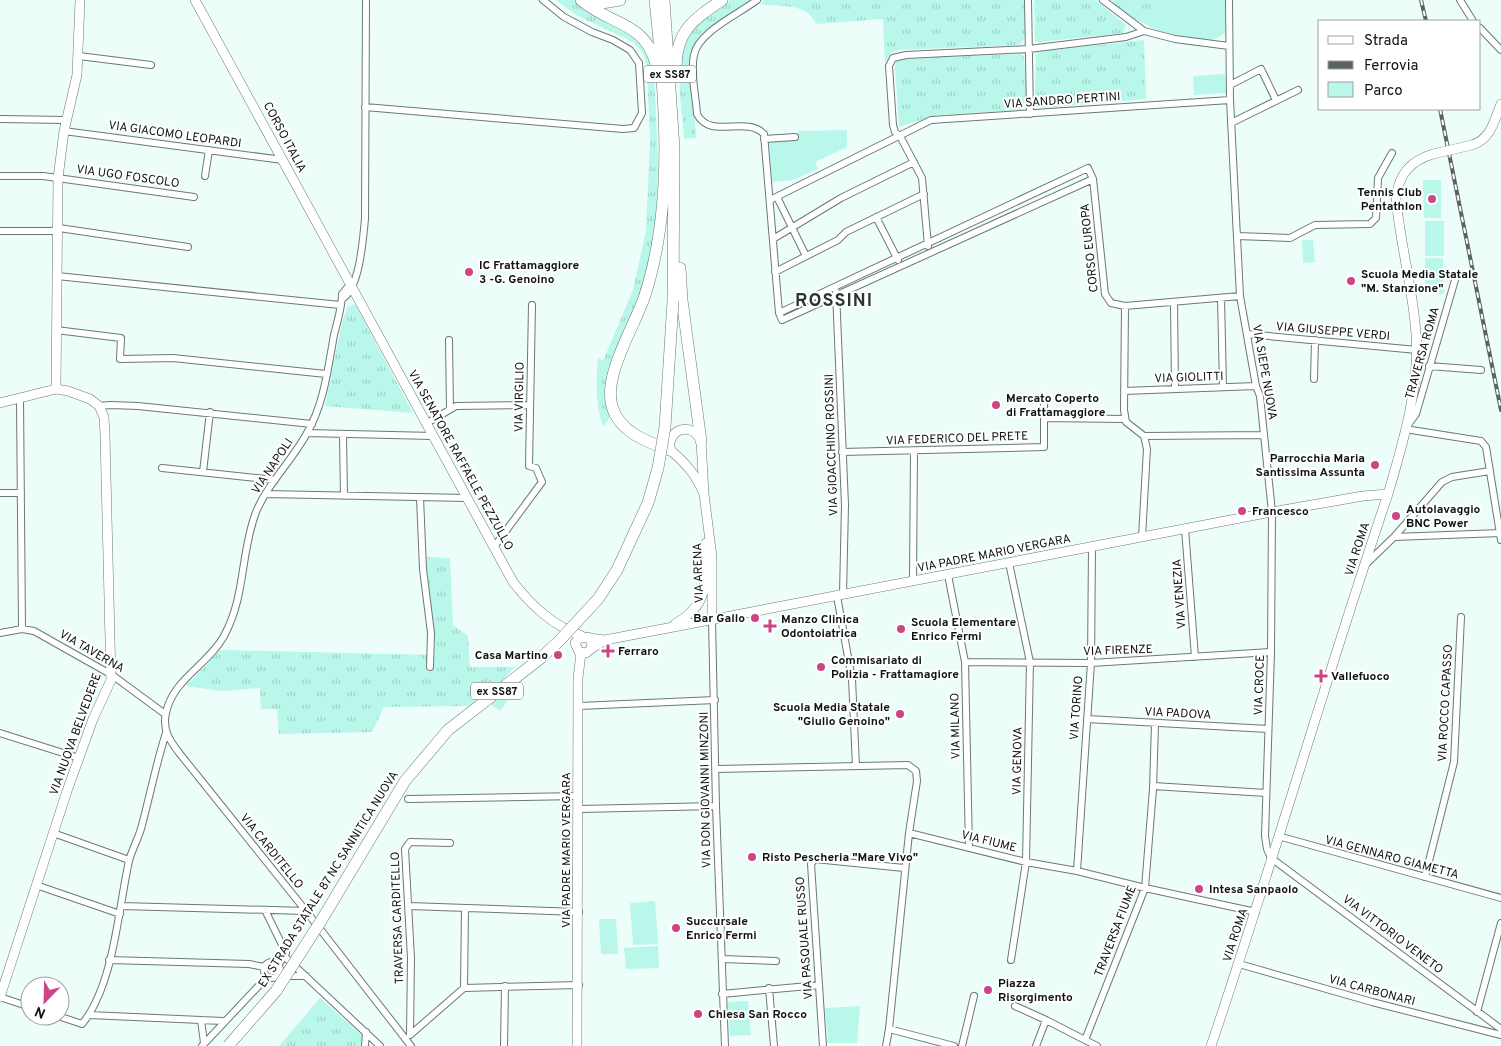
<svg xmlns="http://www.w3.org/2000/svg" width="1501" height="1046" viewBox="0 0 1501 1046" font-family="Overpass,sans-serif">
	<style>
		.grass { fill: url(#grass-tufts) }
		.park { fill: #b8f7ea }
		.lines { fill: none; stroke-linecap: round; stroke-linejoin: round }
		.street-casing { stroke: #6b7976; stroke-width: 8 }
		.secondary-casing { stroke: #6b7976; stroke-width: 10 }
		.highway-casing { stroke: #6b7976; stroke-width: 12 }
		.street { stroke: #fff; stroke-width: 6 }
		.secondary { stroke: #fff; stroke-width: 9 }
		.highway { stroke: #fff; stroke-width: 11 }
		.rail-casing { stroke: #5a6361; stroke-width: 4 }
		.rail { stroke: #fff; stroke-width: 2; stroke-dasharray: 5.5; stroke-linecap: butt }
		.secondary-bridge-casing { stroke: #6b7976; stroke-width: 10; stroke-linecap: butt }
		.highway-bridge-casing { stroke: #6b7976; stroke-width: 12; stroke-linecap: butt }
		.secondary-bridge { stroke: #fff; stroke-width: 9 }
		.highway-bridge { stroke: #fff; stroke-width: 11 }
		.poi-dot { fill: #cc4687; stroke: #fff; stroke-width: 2 }
		.labels { text-anchor: middle; stroke-width: 4; stroke-linejoin: round; paint-order: stroke }
		.shield { fill: #fff; stroke: #575a5a; stroke-width: 1 }
		.shield-label { font-size: 11px; font-weight: bold; fill: #0f1413 }
		.street-label { font-size: 12px; fill: #0f1413; stroke: #fff }
		.poi-label { font-size: 12px; font-weight: bold; fill: #0f1413; stroke: #fff; text-anchor: start }
		.district-label { font-size: 18px; font-weight: bold; letter-spacing: 1px; fill: #2a3633; stroke: #fff }
	</style>
	<defs>
		<pattern id="grass-tufts" width="24" height="20" patternUnits="userSpaceOnUse" patternTransform="scale(1.25)"><rect width="24" height="20" fill="#b8f7ea"/><path d="M3 7l-1-3M5 7V3M7 7l1-3M15 17l-1-3M17 17v-4M19 17l1-3" fill="none" stroke="#9dd3c8"/></pattern>
	</defs>
	<rect width="100%" height="100%" fill="#edfdf9"/>
	<path class="grass" d="M556 0H575L586 9 639 36 654 66 658 163 656 234 648 274 612 366 611 416 603 427C595 403 596 382 598 358L603 361 633 290 646 231 650 141 647 69 643 53 633 42 576 15Z
		M730 0H751C731 20 700 26 691 55L696 138 684 139C682 101 669 53 698 23 707 14 720 7 730 0Z
		M764 0H1025C1025 14 1031 36 1019 45L896 50 891 53 885 63 883 19 816 24C807 2 780 7 761 4Z
		M1034 0H1096L1126 25 1123 33 1039 42 1035 41Z
		M1112 0H1225V33C1222 35 1218 38 1215 39 1190 43 1124 22 1112 0Z
		M1144 40 1146 99 1043 108 1035 99 1036 54 1041 51Z
		M1021 54 1024 57 1027 99 1020 110 937 115 899 127 895 68 896 62 900 59Z
		M355 304 413 413 325 406 342 322 348 307Z
		M426 557 450 558 453 625 468 636 470 667H515L493 690 470 706 384 707 372 732 279 734 277 709H261L260 688 222 691 186 686 220 650 435 655Z
		M320 998 363 1036 362 1046H279Z"/>
	<path class="park" d="M1152 0H1225V33L1215 39 1173 35 1149 27Z
		M1225 74 1226 93 1194 95 1193 76Z
		M847 130V147L815 162 818 169 793 180 772 182 769 141 798 139V131Z
		M1423 180H1441V218H1424Z
		M1425 221H1444V256H1425Z
		M1302 240H1313L1315 262 1303 263Z
		M1425 258H1443L1444 294H1425Z
		M502 681 515 690 500 711 487 702Z
		M655 901 658 944 633 945 630 903Z
		M599 919H616L618 954H601Z
		M658 946 659 968 626 969 624 948Z
		M748 1001 751 1035 730 1036 728 1002Z
		M860 1006 857 1043H828L825 1008Z"/>
	<g class="lines">
		<defs>
			<path id="street" d="M757 0C739 14 698 32 694 55 690 73 696 96 697 114 710 140 746 115 764 134L779 313 782 320 1093 179
				M1028 0 1030 114
				M1103 0 1144 31 1175 39 1229 46
				M1229 0 1230 100 1240 296 1256 386 1260 396 1272 512 1271 652 1265 836 1267 849 1271 858 1501 1029
				M1460 0 1473 21
				M1480 28 1501 50
				M79 56 151 65
				M1230 85 1261 69 1276 100
				M365 107 623 129 634 128 642 113 639 63 630 50 613 40 592 32 564 17 543 0
				M0 119 66 120
				M1231 123 1298 90
				M64 131 283 160
				M764 139 795 137
				M0 176H43L194 197
				M205 176 209 150
				M777 197 806 256
				M770 200 931 120 1230 100
				M876 217 898 260
				M0 231H52L59 228 188 247
				M1237 236 1290 238 1315 225 1370 224 1376 218 1378 178 1392 153
				M773 239 841 198 914 162
				M928 246 922 178 900 136 895 132 893 125 889 66 893 58 906 55 1029 49 1126 37 1144 31
				M775 272 838 240 846 232 924 194
				M57 276 340 305
				M1455 280 1416 414 1405 429 1481 441 1486 447 1501 540
				M352 287 347 288 342 294C342 308 337 322 334 335 328 368 324 404 307 433 292 461 268 483 256 512 240 554 246 596 224 636 208 665 173 679 166 713 162 730 170 741 180 754L306 911 411 1046
				M836 292 845 505 843 594
				M1221 298 1223 387
				M342 299C360 289 363 238 365 219L366 0
				M1174 302 1175 389
				M1125 306 1124 410 1126 422 1144 436 1147 449 1142 537
				M779 313 1088 168 1093 179 1105 294 1111 303 1125 306 1240 296
				M56 330 121 338 120 359 173 358 326 374
				M1247 334 1417 350
				M449 340 450 409
				M1429 366 1481 370
				M1314 379 1315 340
				M1124 391 1256 386
				M20 399 22 629
				M99 406 110 405 138 406 312 424
				M1044 418 1125 419
				M427 423 456 406 530 405
				M307 433 433 436
				M343 435 344 496
				M1144 436 1264 435
				M842 452 1044 447V405
				M162 468 275 480
				M203 472 210 412
				M0 493H21
				M266 494 467 498
				M420 497 423 569 431 633 430 667
				M1185 529 1195 657
				M1394 537 1500 533
				M494 547 542 482 536 468 529 466 532 305
				M1009 563 1030 662 1026 862 1011 960
				M1366 564 1394 537 1442 482 1452 477 1490 471
				M948 575 965 662 969 848
				M913 581 914 451
				M837 596 852 679 856 766
				M712 620 716 806 725 1046
				M0 633 22 629 34 631 112 675 165 714
				M965 662 1091 663 1271 652
				M579 706 715 700
				M1087 719 1268 729
				M0 733 79 758
				M716 769 908 765 916 771 917 781 909 833 889 1029
				M1153 786 1266 793
				M408 799 578 796
				M579 809 716 806
				M53 833 129 860
				M909 833 1026 862 1077 871 1145 888 1256 912
				M1278 836 1501 898
				M1077 871 1091 663 1092 547
				M1425 877 1454 762 1461 617
				M36 885 120 914
				M121 906 306 911
				M409 906 579 912
				M265 910 286 953 278 965
				M285 957 380 1046
				M722 959 776 961
				M109 960 249 964 264 967
				M264 970a8 8 0 1 1 16 0a8 8 0 1 1-16 0Z
				M1239 964 1372 1002 1501 1035
				M284 976H306
				M464 988 465 908
				M769 988 774 1046
				M722 994 819 985
				M0 997 30 1007
				M1015 1006 1046 1020
				M1477 1012 1501 923
				M89 1015 223 1021
				M58 1016 82 1024C114 985 118 910 129 861 132 849 139 838 142 825 150 795 156 764 166 733
				M201 1020 204 1043
				M410 1034 411 958 405 849 410 842 450 843
				M410 1035 464 988 579 985
				M202 1046 267 977
				M365 1046 366 1032
				M504 1046 505 986
				M823 1046 811 864 815 859 904 868
				M886 1046 889 1029 954 1046
				M962 1046 974 996
				M1036 1046 1046 1020 1085 1040
				M1097 1046 1085 1040 1145 888 1153 789 1155 724"/>
			<path id="secondary" d="M195 0 513 582C532 606 553 626 582 636
				M1472 145C1491 139 1494 121 1501 104
				M56 389 58 178 64 131 77 75 80 0
				M0 403 56 389 68 391 90 399 99 406 104 417 105 435 111 680 93 719 67 791 0 997
				M704 494C696 475 686 463 670 450 667 428 692 421 701 441L704 494 712 557V620
				M675 624C714 601 702 582 706 543
				M588 637 592 643 591 649 586 653 579 652 575 643 580 637 605 640
				M591 649 605 640 668 628 1272 512 1363 496 1388 494
				M577 1046 578 678 581 653
				M1211 1046C1273 863 1326 677 1388 494 1403 443 1420 387 1416 334 1413 288 1400 244 1396 198 1399 174 1410 161 1433 154"/>
			<path id="highway" d="M581 0C609 25 645 21 656 64
				M589 0 602 3 620 0
				M655 0C665 95 675 206 644 298 634 327 603 376 612 406 619 432 647 442 670 450
				M664 0 674 149 673 301
				M676 67C676 31 694 19 722 0
				M680 268 682 300 701 441"/>
		</defs>
		<use href="#street" class="street-casing"/>
		<use href="#secondary" class="secondary-casing"/>
		<use href="#highway" class="highway-casing"/>
		<use href="#street" class="street"/>
		<use href="#secondary" class="secondary"/>
		<use href="#highway" class="highway"/>
		<defs>
			<path id="rail" d="M1421 0 1426 21
				M1440 109 1501 410"/>
		</defs>
		<use href="#rail" class="rail-casing"/>
		<use href="#rail" class="rail"/>
		<defs>
			<path id="secondary-bridge" d="M1433 154 1472 145"/>
			<path id="highway-bridge" d="M228 1046 276 991 321 921 405 781 448 730 541 658 560 640 598 599 617 570 648 503 658 468 665 427 673 301"/>
		</defs>
		<use href="#secondary-bridge" class="secondary-bridge-casing"/>
		<use href="#highway-bridge" class="highway-bridge-casing"/>
		<use href="#secondary-bridge" class="secondary-bridge"/>
		<use href="#highway-bridge" class="highway-bridge"/>
	</g>
	<g class="poi-dot">
		<circle cx="1432" cy="199" r="5"/>
		<circle cx="469" cy="272" r="5"/>
		<circle cx="1351" cy="281" r="5"/>
		<circle cx="996" cy="405" r="5"/>
		<circle cx="1375" cy="465" r="5"/>
		<circle cx="1242" cy="511" r="5"/>
		<circle cx="1396" cy="516" r="5"/>
		<circle cx="755" cy="618" r="5"/>
		<path d="M767.5 618.5h5v5h5v5h-5v5h-5v-5h-5v-5h5z"/>
		<circle cx="901" cy="629" r="5"/>
		<path d="M605.5 643.5h5v5h5v5h-5v5h-5v-5h-5v-5h5z"/>
		<circle cx="558" cy="655" r="5"/>
		<circle cx="821" cy="667" r="5"/>
		<path d="M1318.5 668.5h5v5h5v5h-5v5h-5v-5h-5v-5h5z"/>
		<circle cx="900" cy="714" r="5"/>
		<circle cx="752" cy="857" r="5"/>
		<circle cx="1199" cy="889" r="5"/>
		<circle cx="676" cy="928" r="5"/>
		<circle cx="988" cy="990" r="5"/>
		<circle cx="698" cy="1014" r="5"/>
	</g>
	<g class="labels">
		<g class="shield">
			<rect x="644" y="65.5" width="52" height="17" rx="4"/>
			<rect x="471" y="682.5" width="52" height="17" rx="4"/>
		</g>
		<g class="shield-label">
			<text x="670" y="78">ex SS87</text>
			<text x="497" y="695">ex SS87</text>
		</g>
		<g class="street-label">
			<text transform="translate(1062 100) rotate(-4)" y="4">VIA SANDRO PERTINI</text>
			<text transform="translate(175 134) rotate(8)" y="4">VIA GIACOMO LEOPARDI</text>
			<text transform="translate(285 137) rotate(62)" y="4">CORSO ITALIA</text>
			<text transform="translate(128 176) rotate(8)" y="4">VIA UGO FOSCOLO</text>
			<text transform="translate(1089 248) rotate(-96)" y="4">CORSO EUROPA</text>
			<text transform="translate(1333 331) rotate(5)" y="4">VIA GIUSEPPE VERDI</text>
			<text transform="translate(1422 353) rotate(-74)" y="4">TRAVERSA ROMA</text>
			<text transform="translate(1265 372) rotate(80)" y="4">VIA SIEPE NUOVA</text>
			<text transform="translate(1189 377) rotate(-2)" y="4">VIA GIOLITTI</text>
			<text transform="translate(519 397) rotate(-89)" y="4">VIA VIRGILIO</text>
			<text transform="translate(957 438) rotate(-2)" y="4">VIA FEDERICO DEL PRETE</text>
			<text transform="translate(831 445) rotate(-92)" y="4">VIA GIOACCHINO ROSSINI</text>
			<text transform="translate(461 460) rotate(61)" y="4">VIA SENATORE RAFFAELE PEZZULLO</text>
			<text transform="translate(272 466) rotate(-56)" y="4">VIA NAPOLI</text>
			<text transform="translate(1357 549) rotate(-72)" y="4">VIA ROMA</text>
			<text transform="translate(994 553) rotate(-11)" y="4">VIA PADRE MARIO VERGARA</text>
			<text transform="translate(698 573) rotate(-92)" y="4">VIA ARENA</text>
			<text transform="translate(1179 594) rotate(-94)" y="4">VIA VENEZIA</text>
			<text transform="translate(1118 650) rotate(-2)" y="4">VIA FIRENZE</text>
			<text transform="translate(92 651) rotate(30)" y="4">VIA TAVERNA</text>
			<text transform="translate(1259 685) rotate(-88)" y="4">VIA CROCE</text>
			<text transform="translate(1445 703) rotate(-87)" y="4">VIA ROCCO CAPASSO</text>
			<text transform="translate(1076 708) rotate(-86)" y="4">VIA TORINO</text>
			<text transform="translate(1178 713) rotate(3)" y="4">VIA PADOVA</text>
			<text transform="translate(955 726) rotate(-91)" y="4">VIA MILANO</text>
			<text transform="translate(75 734) rotate(-70)" y="4">VIA NUOVA BELVEDERE</text>
			<text transform="translate(1017 761) rotate(-89)" y="4">VIA GENOVA</text>
			<text transform="translate(705 790) rotate(-91)" y="4">VIA DON GIOVANNI MINZONI</text>
			<text transform="translate(989 841) rotate(14)" y="4">VIA FIUME</text>
			<text transform="translate(566 850) rotate(-90)" y="4">VIA PADRE MARIO VERGARA</text>
			<text transform="translate(272 851) rotate(51)" y="4">VIA CARDITELLO</text>
			<text transform="translate(1392 857) rotate(15)" y="4">VIA GENNARO GIAMETTA</text>
			<text transform="translate(328 879) rotate(-58)" y="4">EX STRADA STATALE 87 NC SANNITICA NUOVA</text>
			<text transform="translate(397 918) rotate(-92)" y="4">TRAVERSA CARDITELLO</text>
			<text transform="translate(1115 931) rotate(-69)" y="4">TRAVERSA FIUME</text>
			<text transform="translate(1393 934) rotate(37)" y="4">VIA VITTORIO VENETO</text>
			<text transform="translate(1235 935) rotate(-72)" y="4">VIA ROMA</text>
			<text transform="translate(804 938) rotate(-94)" y="4">VIA PASQUALE RUSSO</text>
			<text transform="translate(1372 990) rotate(15)" y="4">VIA CARBONARI</text>
		</g>
		<g class="poi-label">
			<text x="1422" y="196" text-anchor="end">Tennis Club<tspan x="1422" dy="14">Pentathlon</tspan></text>
			<text x="479" y="269">IC Frattamaggiore<tspan x="479" dy="14">3 -G. Genoino</tspan></text>
			<text x="1361" y="278">Scuola Media Statale<tspan x="1361" dy="14">"M. Stanzione"</tspan></text>
			<text x="1006" y="402">Mercato Coperto<tspan x="1006" dy="14">di Frattamaggiore</tspan></text>
			<text x="1365" y="462" text-anchor="end">Parrocchia Maria<tspan x="1365" dy="14">Santissima Assunta</tspan></text>
			<text x="1406" y="513">Autolavaggio<tspan x="1406" dy="14">BNC Power</tspan></text>
			<text x="1252" y="515">Francesco</text>
			<text x="745" y="622" text-anchor="end">Bar Gallo</text>
			<text x="781" y="623">Manzo Clinica<tspan x="781" dy="14">Odontoiatrica</tspan></text>
			<text x="911" y="626">Scuola Elementare<tspan x="911" dy="14">Enrico Fermi</tspan></text>
			<text x="618" y="655">Ferraro</text>
			<text x="548" y="659" text-anchor="end">Casa Martino</text>
			<text x="831" y="664">Commisariato di<tspan x="831" dy="14">Polizia - Frattamagiore</tspan></text>
			<text x="1331" y="680">Vallefuoco</text>
			<text x="890" y="711" text-anchor="end">Scuola Media Statale<tspan x="890" dy="14">"Giulio Genoino"</tspan></text>
			<text x="762" y="861">Risto Pescheria "Mare Vivo"</text>
			<text x="1209" y="893">Intesa Sanpaolo</text>
			<text x="686" y="925">Succursale<tspan x="686" dy="14">Enrico Fermi</tspan></text>
			<text x="998" y="987">Piazza<tspan x="998" dy="14">Risorgimento</tspan></text>
			<text x="708" y="1018">Chiesa San Rocco</text>
		</g>
		<g class="district-label">
			<text x="834" y="306">ROSSINI</text>
		</g>
	</g>
	<rect x="1318" y="20" width="162" height="90" fill="#ffffff" stroke="#9fa1a1"/>
	<rect x="1328" y="36" width="25" height="8" fill="#ffffff" stroke="#9fa1a1"/>
	<text x="1364" y="45" font-size="15" fill="#0f1413">Strada</text>
	<rect x="1328" y="61" width="25" height="8" fill="#5a6361" stroke="#9fa1a1"/>
	<text x="1364" y="70" font-size="15" fill="#0f1413">Ferrovia</text>
	<rect x="1328" y="82" width="25" height="15" fill="#b8f7ea" stroke="#9fa1a1"/>
	<text x="1364" y="95" font-size="15" fill="#0f1413">Parco</text>
	<g transform="translate(45 1001) rotate(203)"><circle r="24" fill="#ffffff" stroke="#9fa1a1"/>
	<path d="M0-4L9 19L0 12L-9 19Z" fill="#cc4687"/>
	<text y="-8" font-size="14" font-weight="bold" text-anchor="middle" fill="#0f1413">N</text>
	</g>
</svg>
